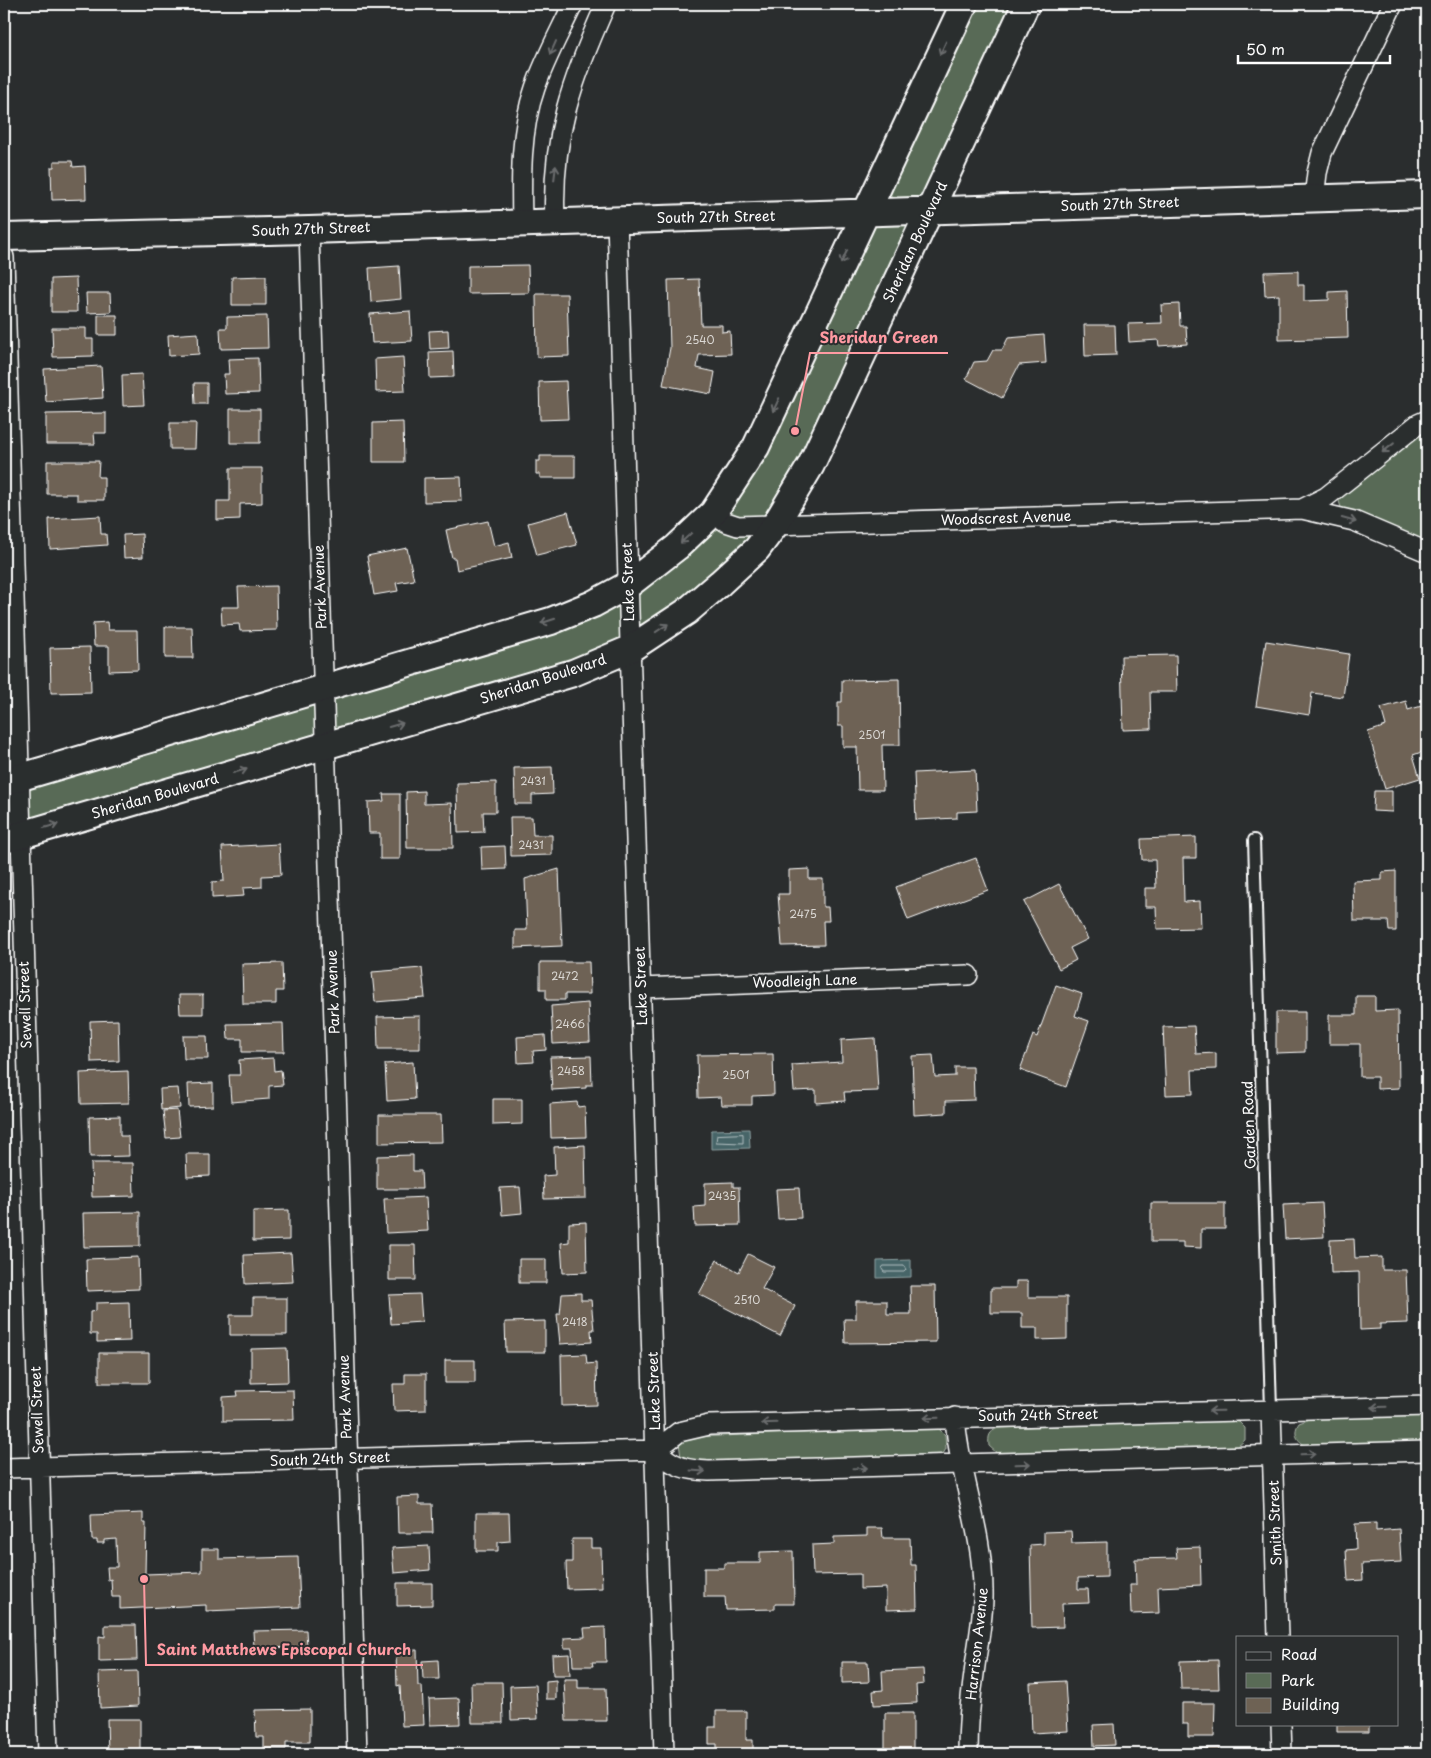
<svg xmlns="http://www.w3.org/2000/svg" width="1431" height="1758" viewBox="0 0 1431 1758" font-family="'Playpen Sans',sans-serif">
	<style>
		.green { fill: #596b56; stroke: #acb5aa }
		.water { fill: #466568; stroke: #90a3a4 }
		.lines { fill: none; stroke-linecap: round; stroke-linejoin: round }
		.shore { stroke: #b5c1c3; stroke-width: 1 }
		.building { fill: #6e6254; stroke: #fff }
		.service-casing { stroke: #fff; stroke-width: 14 }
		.minor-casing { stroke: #fff; stroke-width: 22 }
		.secondary-casing { stroke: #fff; stroke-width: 30 }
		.service { stroke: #2a2d2e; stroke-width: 10 }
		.minor { stroke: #2a2d2e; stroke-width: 19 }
		.secondary { stroke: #2a2d2e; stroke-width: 26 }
		.oneway { stroke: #6a6c6d }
		.labels { text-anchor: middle; stroke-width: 4; stroke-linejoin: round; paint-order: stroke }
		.number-label { font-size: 11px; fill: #dbd8d4 }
		.street-label { font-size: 14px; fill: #fff; stroke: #2a2d2e }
		.leader { fill: none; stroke: #ff9aa2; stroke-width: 2 }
		.callout-dot { fill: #ff9aa2; stroke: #2a2d2e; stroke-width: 2 }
		.callout-label { font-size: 15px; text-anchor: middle; font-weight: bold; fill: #ff9aa2; stroke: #2a2d2e; stroke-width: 4; stroke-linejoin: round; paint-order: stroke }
	</style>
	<rect width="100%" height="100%" fill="#2a2d2e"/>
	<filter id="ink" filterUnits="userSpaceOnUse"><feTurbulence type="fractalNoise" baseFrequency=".02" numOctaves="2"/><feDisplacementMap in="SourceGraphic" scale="10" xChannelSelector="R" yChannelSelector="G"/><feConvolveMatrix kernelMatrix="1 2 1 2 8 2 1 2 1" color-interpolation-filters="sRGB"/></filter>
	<g filter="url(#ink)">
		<path class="green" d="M964 4H1026L775 525 630 649 4 840V782L551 621 713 513Z
			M1427 429V546L1342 511 1339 501 1341 495 1416 434Z
			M1427 1415V1443L1305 1445C1296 1440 1293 1432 1299 1423L1310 1419Z
			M1228 1420 1239 1422 1245 1428V1440L1237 1447 998 1454 989 1446C988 1436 989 1432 998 1428Z
			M931 1428 939 1429 945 1435 946 1449 941 1457 692 1463 681 1457 679 1443 684 1438 693 1437Z"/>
		<path class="water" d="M749 1129 750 1148 711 1149V1130Z
			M911 1260V1277L877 1278V1261Z"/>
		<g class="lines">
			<path class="shore" d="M743 1134V1143L716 1142 717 1135Z
				M884 1266H904L906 1270 904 1272H884L882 1269Z"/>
		</g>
		<path class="building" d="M54 161H72L73 167 85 166 86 199 52 200 51 167H54Z
			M528 265 529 293 468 294V266Z
			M399 266 401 299 371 302 369 268Z
			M1298 271V285H1304V301L1329 300V292L1347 291 1348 338 1279 340V295L1265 296 1264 272Z
			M266 276V305H232V277Z
			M76 278 77 312H51V279Z
			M699 279 701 325H722V332L730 331 731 354 699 355 697 368 715 372 711 394 663 385 670 348 668 280Z
			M86 293H110L111 312 87 313Z
			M536 294H567L569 356 537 357Z
			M1179 304 1180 326H1186L1187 344 1159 346 1158 340 1129 342 1128 324 1162 323 1161 305Z
			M410 311 412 341 372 343 370 314Z
			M98 315H117V335H98Z
			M267 316 268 348 221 349 220 328H227V317Z
			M1084 325H1115L1116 355 1085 356Z
			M52 328H86V339H93V356L53 357Z
			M448 330 449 348 430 349 429 331Z
			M198 333 199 354 169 356 168 335Z
			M1044 335 1046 363 1019 365 1002 398 966 379 974 362 987 361 993 350H1002L1008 338Z
			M453 351 454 377 430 378 429 352Z
			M403 357 405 391 376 392 375 359Z
			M258 358 259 393 225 394 224 374H229L228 359Z
			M101 366 103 398 46 402 44 369Z
			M142 374 144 405 123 406 122 375Z
			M566 381 568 419 540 420 539 382Z
			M194 383H207V404H195Z
			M230 409H260V443H230Z
			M106 413V433H94L95 444H46V414Z
			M403 422 404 462H373V423Z
			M170 423H196L195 449H170Z
			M540 456H575V478H540V474H536V461H540Z
			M47 461H99L98 477H104V500H77V494H47Z
			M230 468H262V503L240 504V519L217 520V501H230Z
			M461 477 462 501 424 502V478Z
			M568 512 577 545 537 555 528 523Z
			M100 516 101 534H106L107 545 50 549 49 519Z
			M488 521 494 546 509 542 512 558 457 570 455 558H452L446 530Z
			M142 534 143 557 124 558 123 535Z
			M407 548 414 580 396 583 398 591 374 595 367 556Z
			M276 586 277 630 240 631 239 624 222 625 221 607H239L238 587Z
			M107 622 108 630H137L138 670 109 671V646H94L93 623Z
			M165 627H192L193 658H165Z
			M1266 641 1349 654 1343 697 1312 693 1309 715 1256 706Z
			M90 647 91 692 51 693 50 648Z
			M1176 655 1177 692H1150L1151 729 1123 730 1121 656Z
			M899 679 900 745H882L883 790H858L857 747H843V726H838V702H842V680Z
			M1406 701 1408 710 1425 705 1427 713V750L1413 755 1420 778 1385 789 1368 732 1386 726 1381 708Z
			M552 767 553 794 532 795V804H515L514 768Z
			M975 770 977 811 957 812V818L916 820 914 773Z
			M496 782V812H483L484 832 458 833 457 783Z
			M424 791V804L452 803 453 848H407L406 792Z
			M1374 791H1392V812L1373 811Z
			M383 794H400V859H380V833H369L368 802 384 801Z
			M510 817H532L533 835H552V855L511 856Z
			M1196 837V858H1183L1184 902 1200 901 1201 928 1157 929 1156 907H1145V888H1156L1155 860H1142L1141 839Z
			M279 844 281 875 262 876V887L243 888 244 896 212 898V882L224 881 222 847Z
			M505 846 506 869 482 870 481 847Z
			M976 858 988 890 908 920 896 887Z
			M559 869 562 946 515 948V930H527L525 879Z
			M809 869V879H823V907H828L829 921H823L824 945 782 946 778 894H789V870Z
			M1396 871V931H1389L1388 921H1354L1353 881 1382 880V872Z
			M1059 884 1088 939 1070 948 1076 960 1059 969 1024 902Z
			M540 962H589L590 994H565V1000H546V989H540Z
			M282 963 283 991H276V1004H243L242 964Z
			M422 968 425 998 375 1002 372 972Z
			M1056 985 1082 994 1075 1016 1089 1021 1066 1087 1020 1070 1033 1035 1037 1037Z
			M179 995H203V1014H180Z
			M1356 996H1375V1011L1398 1010 1399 1088 1377 1089V1077H1360V1044H1329V1015H1356Z
			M588 1003 590 1042 553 1044 551 1006Z
			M1276 1012H1305V1052L1276 1053Z
			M420 1016V1049H378L377 1017Z
			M118 1020 119 1061 91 1062 90 1021Z
			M283 1023 284 1052H242V1039H228L227 1024Z
			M1194 1026 1196 1054 1216 1053V1069L1192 1070 1193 1094 1166 1095 1163 1027Z
			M545 1035 546 1050 533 1051 534 1062 518 1063 517 1037Z
			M183 1036H207L208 1059H184Z
			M875 1038 878 1091 844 1092 845 1101 816 1103V1090L794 1091 792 1065 842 1062 841 1040Z
			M773 1054 774 1095 752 1096V1105H722L721 1097 698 1098 697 1055Z
			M933 1055 935 1077 955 1076V1067H973L974 1100 946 1101V1113L914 1115 912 1056Z
			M591 1056 592 1085H586V1088L552 1090 550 1057Z
			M273 1058 274 1071 281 1070 283 1085 269 1086V1099L231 1102 229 1075H240L239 1060Z
			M413 1062 415 1099 387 1101 385 1064Z
			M128 1071 129 1103 81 1104 80 1073Z
			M213 1083V1106L189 1107 188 1084Z
			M178 1088 180 1108 161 1110 160 1089Z
			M493 1099H522V1124L493 1125Z
			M577 1102 578 1107 585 1106 586 1137 551 1138 550 1104Z
			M177 1110 180 1137 166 1138 163 1111Z
			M379 1115H441L442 1142 379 1143Z
			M120 1116V1136H128L129 1156 90 1157 89 1117Z
			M585 1145 586 1198 544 1199 543 1176 555 1175 554 1147Z
			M186 1154H210V1176L187 1177Z
			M413 1155V1171H421L422 1189H377V1156Z
			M91 1163H133L134 1196 92 1197Z
			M733 1182V1187H739L740 1225 695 1226 694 1207 705 1206V1183Z
			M520 1187 522 1213 502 1215 500 1188Z
			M799 1188 801 1218 778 1219 776 1189Z
			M426 1197 428 1231 386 1233 384 1199Z
			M1151 1203H1225V1229H1201V1248L1183 1247V1242H1151Z
			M1322 1203 1324 1237 1285 1239 1283 1205Z
			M289 1210V1240L253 1241V1211Z
			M140 1212V1246L84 1247 83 1213Z
			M586 1222 587 1272 563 1273 561 1243 569 1242V1223Z
			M1354 1239 1355 1258 1382 1257V1270H1406L1408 1323 1380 1324V1329L1360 1330 1359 1272 1331 1273 1330 1240Z
			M389 1245H415L416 1280H389Z
			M291 1253 293 1282 245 1284 244 1255Z
			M748 1254 774 1267 762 1289 795 1306 780 1336 699 1294 717 1260 739 1272Z
			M138 1257 139 1289 87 1291 86 1259Z
			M519 1259H546V1283H519Z
			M1016 1281H1028V1297H1067V1339L1037 1340V1328H1022V1313H991V1288H1016Z
			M910 1286H935L936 1342 845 1343 844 1319H856V1301H887V1314H911Z
			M581 1293V1300H591L594 1330H591L592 1342 560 1344 557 1314H560L562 1294Z
			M420 1294 422 1322 391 1324 389 1295Z
			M253 1298H287V1335H230V1315H253Z
			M129 1302 130 1341 97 1342V1334H90V1312L96 1311V1303Z
			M545 1321V1352H506L505 1322Z
			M287 1348 288 1382 251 1383V1349Z
			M99 1353H149V1383H99Z
			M586 1354 587 1364 596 1363 597 1405 562 1406 561 1355Z
			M445 1360H475V1383H445Z
			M405 1374H426V1410L394 1411 393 1384H405Z
			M293 1390 294 1420 223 1421V1397L238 1396 237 1391Z
			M419 1496V1504H432L433 1533H398L397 1497Z
			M143 1513V1523H146L145 1574 202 1572V1549H219V1559L298 1557 300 1607 206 1611V1605L120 1609V1597H112L111 1579 108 1580 107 1567H117L116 1539 104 1540V1543H97V1540H92L91 1515Z
			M476 1513H509L510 1541 498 1542V1551H476Z
			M1376 1523V1531L1399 1529 1401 1562 1362 1564 1363 1580 1348 1581 1346 1550 1356 1549 1355 1524Z
			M867 1528H882L883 1538H910L911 1565H916L917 1609 886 1610V1588L860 1589V1574L813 1575 812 1545 834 1544V1537L867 1536Z
			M1071 1531 1072 1543 1107 1542V1577L1078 1578V1589H1088L1089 1603 1062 1604 1063 1627 1032 1628 1030 1545 1044 1544V1532Z
			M572 1539H591V1548H601L602 1588 567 1589 566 1562H572Z
			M429 1546 430 1570 394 1573 392 1548Z
			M1200 1547 1201 1585 1158 1587 1159 1613 1131 1614 1130 1585H1136L1135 1559 1177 1558 1176 1548Z
			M793 1551 794 1604H775V1609L726 1610 725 1597H704V1568H724V1563H760V1552Z
			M397 1583H432V1605L397 1606Z
			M105 1625H136L137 1660 99 1661V1636L105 1637Z
			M605 1627 606 1662H592L593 1666H573L572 1648H564V1638L585 1637 584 1628Z
			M306 1630 307 1647 254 1648 253 1631Z
			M417 1650 418 1686H422L424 1725 402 1726 400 1685 397 1686 396 1651Z
			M569 1654 570 1675H553L552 1655Z
			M438 1660 439 1679H423L422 1661Z
			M1218 1660 1219 1689H1181L1180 1661Z
			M842 1662H868L869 1682 842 1683Z
			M923 1669 924 1684 916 1685 917 1703 874 1705 873 1691 883 1690 882 1671Z
			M137 1671 138 1706 100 1708 99 1672Z
			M564 1679H578V1688H606L607 1721H566Z
			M556 1680V1699H546V1681Z
			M1065 1681 1068 1731 1032 1733 1030 1683Z
			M471 1682H502L503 1723H472Z
			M536 1685 538 1719 511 1720 510 1686Z
			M459 1698 460 1724 430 1725 429 1699Z
			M1182 1703H1215L1214 1737H1188V1724H1182Z
			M310 1709V1742H286V1749H264V1737H256L255 1710Z
			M716 1711H746V1740H753V1753L762 1754H717V1744H709V1727H716Z
			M885 1713H913V1754H885Z
			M107 1719H140V1754H108Z
			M1114 1724 1115 1745 1094 1746 1093 1725Z
			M1337 1724H1369V1732H1337Z
			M1219 1748V1754H1176V1749Z"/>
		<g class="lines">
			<defs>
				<path id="service" d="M1254 840 1271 1410"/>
				<path id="minor" d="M1314 198 1317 173 1322 153 1393 4
					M617 219 664 1754
					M555 221C551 136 572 80 606 4
					M522 222C521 178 520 130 535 88 545 59 560 32 573 4
					M309 230 357 1754
					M4 257 48 1754
					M1302 509 1326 497 1418 424 1427 420
					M713 513 726 522 738 526 1302 509 1354 521 1427 552
					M641 988 968 975
					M1271 1410 1278 1637
					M955 1417C959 1476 983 1530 983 1591 984 1619 977 1646 974 1674 970 1701 968 1727 968 1754
					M656 1450C673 1467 686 1470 709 1471L1427 1451
					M4 1468 656 1450 679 1432 709 1425 1427 1406
					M1281 1724 1282 1754"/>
				<path id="secondary" d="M4 237 309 230 1427 195
					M4 782 551 621 593 604 628 585 677 547 713 513 756 447 964 4
					M4 840 573 673 630 649 686 612 720 583 757 549 775 525 811 465 1026 4"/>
			</defs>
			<use href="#service" class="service-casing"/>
			<use href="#minor" class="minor-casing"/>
			<use href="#secondary" class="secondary-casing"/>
			<use href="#service" class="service"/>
			<use href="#minor" class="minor"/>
			<use href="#secondary" class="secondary"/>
		</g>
		<defs><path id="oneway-shaft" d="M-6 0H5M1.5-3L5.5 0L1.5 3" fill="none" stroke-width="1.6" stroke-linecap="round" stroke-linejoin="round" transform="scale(1.25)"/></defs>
		<g class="oneway">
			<use href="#oneway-shaft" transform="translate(553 48) rotate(114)"/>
			<use href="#oneway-shaft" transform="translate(943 48) rotate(115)"/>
			<use href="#oneway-shaft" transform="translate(555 173) rotate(-83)"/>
			<use href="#oneway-shaft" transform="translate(844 257) rotate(115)"/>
			<use href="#oneway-shaft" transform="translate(776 405) rotate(115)"/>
			<use href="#oneway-shaft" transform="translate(1388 448) rotate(142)"/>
			<use href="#oneway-shaft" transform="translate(1349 520) rotate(15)"/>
			<use href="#oneway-shaft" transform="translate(686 538) rotate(137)"/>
			<use href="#oneway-shaft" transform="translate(548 621) rotate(162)"/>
			<use href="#oneway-shaft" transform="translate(662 628) rotate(-34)"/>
			<use href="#oneway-shaft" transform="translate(396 725) rotate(-16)"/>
			<use href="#oneway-shaft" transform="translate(240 771) rotate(-16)"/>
			<use href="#oneway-shaft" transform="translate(51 826) rotate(-16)"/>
			<use href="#oneway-shaft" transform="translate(1379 1407) rotate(178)"/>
			<use href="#oneway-shaft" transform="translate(1216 1411) rotate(179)"/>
			<use href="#oneway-shaft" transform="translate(931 1418) rotate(178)"/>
			<use href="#oneway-shaft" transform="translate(769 1423) rotate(178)"/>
			<use href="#oneway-shaft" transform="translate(1308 1454) rotate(-2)"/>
			<use href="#oneway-shaft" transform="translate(1023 1464) rotate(-2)"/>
			<use href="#oneway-shaft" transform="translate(860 1468) rotate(-1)"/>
			<use href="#oneway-shaft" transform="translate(698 1471) rotate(4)"/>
		</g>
	</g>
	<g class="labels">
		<g class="number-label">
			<text x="700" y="344">2540</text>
			<text x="872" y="739">2501</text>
			<text x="533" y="785">2431</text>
			<text x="531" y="849">2431</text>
			<text x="803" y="918">2475</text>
			<text x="565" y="980">2472</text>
			<text x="570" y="1028">2466</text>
			<text x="571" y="1075">2458</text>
			<text x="736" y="1079">2501</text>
			<text x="722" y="1200">2435</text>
			<text x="747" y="1304">2510</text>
			<text x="575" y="1326">2418</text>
		</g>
		<g class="street-label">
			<text transform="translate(1120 204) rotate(-2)" y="5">South 27th Street</text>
			<text transform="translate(716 217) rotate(-1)" y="5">South 27th Street</text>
			<text transform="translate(311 229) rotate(-2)" y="5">South 27th Street</text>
			<text transform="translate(915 242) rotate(-65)" y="5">Sheridan Boulevard</text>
			<text transform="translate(1006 518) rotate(-2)" y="5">Woodscrest Avenue</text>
			<text transform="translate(628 582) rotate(-92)" y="5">Lake Street</text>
			<text transform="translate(320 587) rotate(-92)" y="5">Park Avenue</text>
			<text transform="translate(543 679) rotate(-18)" y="5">Sheridan Boulevard</text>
			<text transform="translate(155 796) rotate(-16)" y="5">Sheridan Boulevard</text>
			<text transform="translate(805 981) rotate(-2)" y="5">Woodleigh Lane</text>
			<text transform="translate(641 986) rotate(-92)" y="5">Lake Street</text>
			<text transform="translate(333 992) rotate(-92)" y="5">Park Avenue</text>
			<text transform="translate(25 1005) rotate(-92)" y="5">Sewell Street</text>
			<text transform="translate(1249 1125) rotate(-92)" y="5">Garden Road</text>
			<text transform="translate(654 1391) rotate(-92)" y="5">Lake Street</text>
			<text transform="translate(345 1397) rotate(-92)" y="5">Park Avenue</text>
			<text transform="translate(37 1410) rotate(-92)" y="5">Sewell Street</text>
			<text transform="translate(1038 1415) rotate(-1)" y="5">South 24th Street</text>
			<text transform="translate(330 1459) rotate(-2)" y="5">South 24th Street</text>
			<text transform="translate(1275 1523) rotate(-92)" y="5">Smith Street</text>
			<text transform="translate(977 1644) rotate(-84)" y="5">Harrison Avenue</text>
		</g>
	</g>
	<path class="leader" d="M795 431L810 353H948M144 1579L146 1665H423"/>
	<g class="callout-dot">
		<circle cx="795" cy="431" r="5"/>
		<circle cx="144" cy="1579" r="5"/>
	</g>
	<g class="callout-label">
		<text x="879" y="343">Sheridan Green</text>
		<text x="284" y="1655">Saint Matthews Episcopal Church</text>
	</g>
	<rect width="1431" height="1758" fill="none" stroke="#2a2d2e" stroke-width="20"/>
	<rect x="10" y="10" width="1411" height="1738" fill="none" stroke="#fff" stroke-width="2" filter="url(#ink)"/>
	<rect x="1236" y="1636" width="162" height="90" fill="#2a2d2e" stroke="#7f8182"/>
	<rect x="1246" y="1652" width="25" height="8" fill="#2a2d2e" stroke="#7f8182"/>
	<text x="1281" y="1660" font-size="15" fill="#ffffff">Road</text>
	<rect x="1246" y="1673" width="25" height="15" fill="#596b56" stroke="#7f8182"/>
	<text x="1281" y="1686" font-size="15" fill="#ffffff">Park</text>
	<rect x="1246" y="1698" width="25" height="15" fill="#6e6254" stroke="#7f8182"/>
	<text x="1281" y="1710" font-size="15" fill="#ffffff">Building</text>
	<path d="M1238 55v8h152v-8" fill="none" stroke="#ffffff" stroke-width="2.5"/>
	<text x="1246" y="55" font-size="15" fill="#ffffff" stroke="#2a2d2e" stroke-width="4" paint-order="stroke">50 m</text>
</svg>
